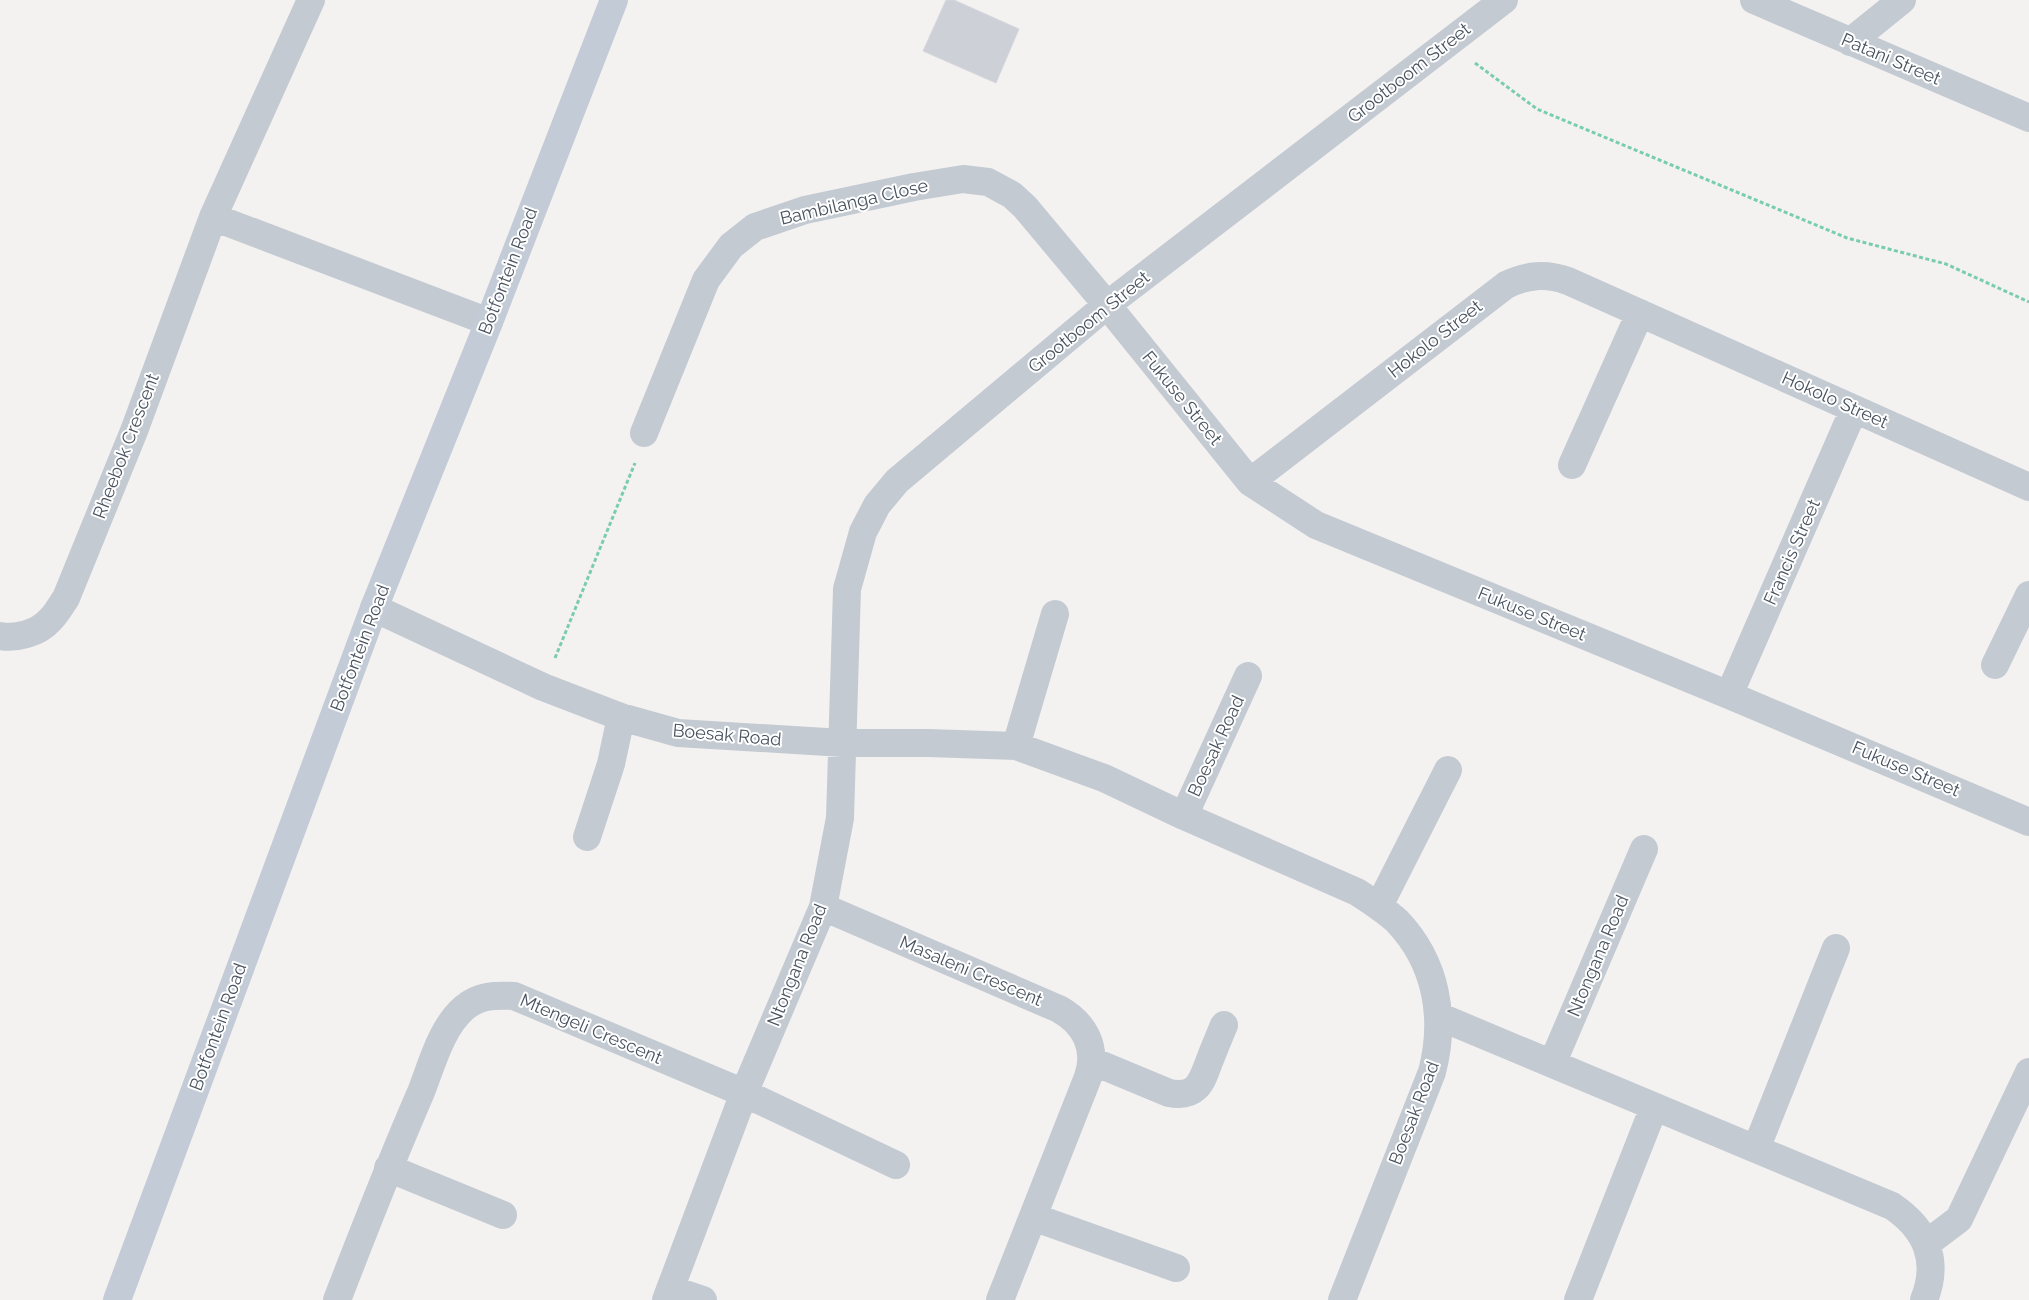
<svg xmlns="http://www.w3.org/2000/svg" width="2029" height="1300" viewBox="0 0 2029 1300" font-family="Raleway,sans-serif">
	<style>
		.building { fill: #cdd0d7; stroke: #d6d7dc }
		.lines { fill: none; stroke-linecap: round; stroke-linejoin: round }
		.path { stroke: #7acdac; stroke-width: 3; stroke-dasharray: 4 2.5; stroke-linecap: butt }
		.minor { stroke: #c3cad2; stroke-width: 28 }
		.secondary { stroke: #c3cbd7; stroke-width: 28 }
		.labels { text-anchor: middle; stroke-width: 4; stroke-linejoin: round; paint-order: stroke }
		.street-label { font-size: 18px; fill: #49535f; stroke: #fff }
	</style>
	<rect width="100%" height="100%" fill="#f4f2f1"/>
	<path class="building" d="M946 0H954L1019 29 996 83 923 51Z"/>
	<g class="lines">
		<path class="path" d="M1475 63 1537 109 1847 238 1946 264 2029 302
			M555 658 635 463"/>
		<path class="minor" d="M1754 0 2029 118
			M1850 42 1902 0
			M213 217 489 322
			M644 433 706 280 731 246 755 227 805 210 914 187 963 179 988 182 1012 195 1025 207 1107 305 1250 482 1316 525 1729 695 2029 822
			M1572 465 1640 313
			M1250 482 1506 285C1527 275 1545 273 1568 281L2029 487
			M374 608 543 687 621 717 678 733 843 743H929L1016 746 1104 778 1184 816 1357 892C1371 901 1385 910 1397 921 1437 963 1446 1018 1432 1072L1342 1300
			M0 636C16 639 38 633 49 621 56 615 61 605 66 598L134 431 213 217 311 0
			M1995 665 2029 595
			M1729 695 1854 409
			M1016 746 1055 614
			M1184 816 1248 676
			M587 837 611 764 621 717
			M1379 906 1448 770
			M823 907 1059 1009C1084 1023 1098 1047 1088 1077L1000 1300
			M1438 1016 1892 1206C1926 1229 1940 1260 1924 1300
			M1092 1061 1169 1093C1196 1098 1201 1084 1209 1062 1214 1049 1219 1037 1224 1025
			M1552 1064 1644 849
			M1756 1149 1836 948
			M388 1168 503 1215
			M1033 1217 1176 1268
			M1926 1244 1959 1219 2029 1072
			M670 1289 703 1300
			M337 1300C364 1230 391 1161 421 1092 432 1064 441 1028 464 1008 479 995 496 995 514 996L744 1093 896 1165
			M666 1300 744 1093 823 907 840 818 847 589 863 532 877 505 897 481 1107 305 1504 0
			M1578 1300 1654 1107"/>
		<path class="secondary" d="M117 1300 374 608 489 322 614 0"/>
	</g>
	<g class="labels">
		<g class="street-label">
			<text transform="translate(1891 59) rotate(23)" y="6">Patani Street</text>
			<text transform="translate(1409 73) rotate(-38)" y="6">Grootboom Street</text>
			<text transform="translate(854 202) rotate(-13)" y="6">Bambilanga Close</text>
			<text transform="translate(508 271) rotate(-69)" y="6">Botfontein Road</text>
			<text transform="translate(1089 322) rotate(-39)" y="6">Grootboom Street</text>
			<text transform="translate(1435 339) rotate(-38)" y="6">Hokolo Street</text>
			<text transform="translate(1182 398) rotate(51)" y="6">Fukuse Street</text>
			<text transform="translate(1835 400) rotate(24)" y="6">Hokolo Street</text>
			<text transform="translate(126 446) rotate(-69)" y="6">Rheebok Crescent</text>
			<text transform="translate(1792 552) rotate(-66)" y="6">Francis Street</text>
			<text transform="translate(1532 614) rotate(22)" y="6">Fukuse Street</text>
			<text transform="translate(360 648) rotate(-69)" y="6">Botfontein Road</text>
			<text transform="translate(727 735) rotate(5)" y="6">Boesak Road</text>
			<text transform="translate(1216 746) rotate(-65)" y="6">Boesak Road</text>
			<text transform="translate(1906 769) rotate(23)" y="6">Fukuse Street</text>
			<text transform="translate(1598 956) rotate(-67)" y="6">Ntongana Road</text>
			<text transform="translate(797 965) rotate(-68)" y="6">Ntongana Road</text>
			<text transform="translate(971 971) rotate(23)" y="6">Masaleni Crescent</text>
			<text transform="translate(218 1027) rotate(-70)" y="6">Botfontein Road</text>
			<text transform="translate(591 1029) rotate(23)" y="6">Mtengeli Crescent</text>
			<text transform="translate(1414 1113) rotate(-69)" y="6">Boesak Road</text>
		</g>
	</g>
</svg>
